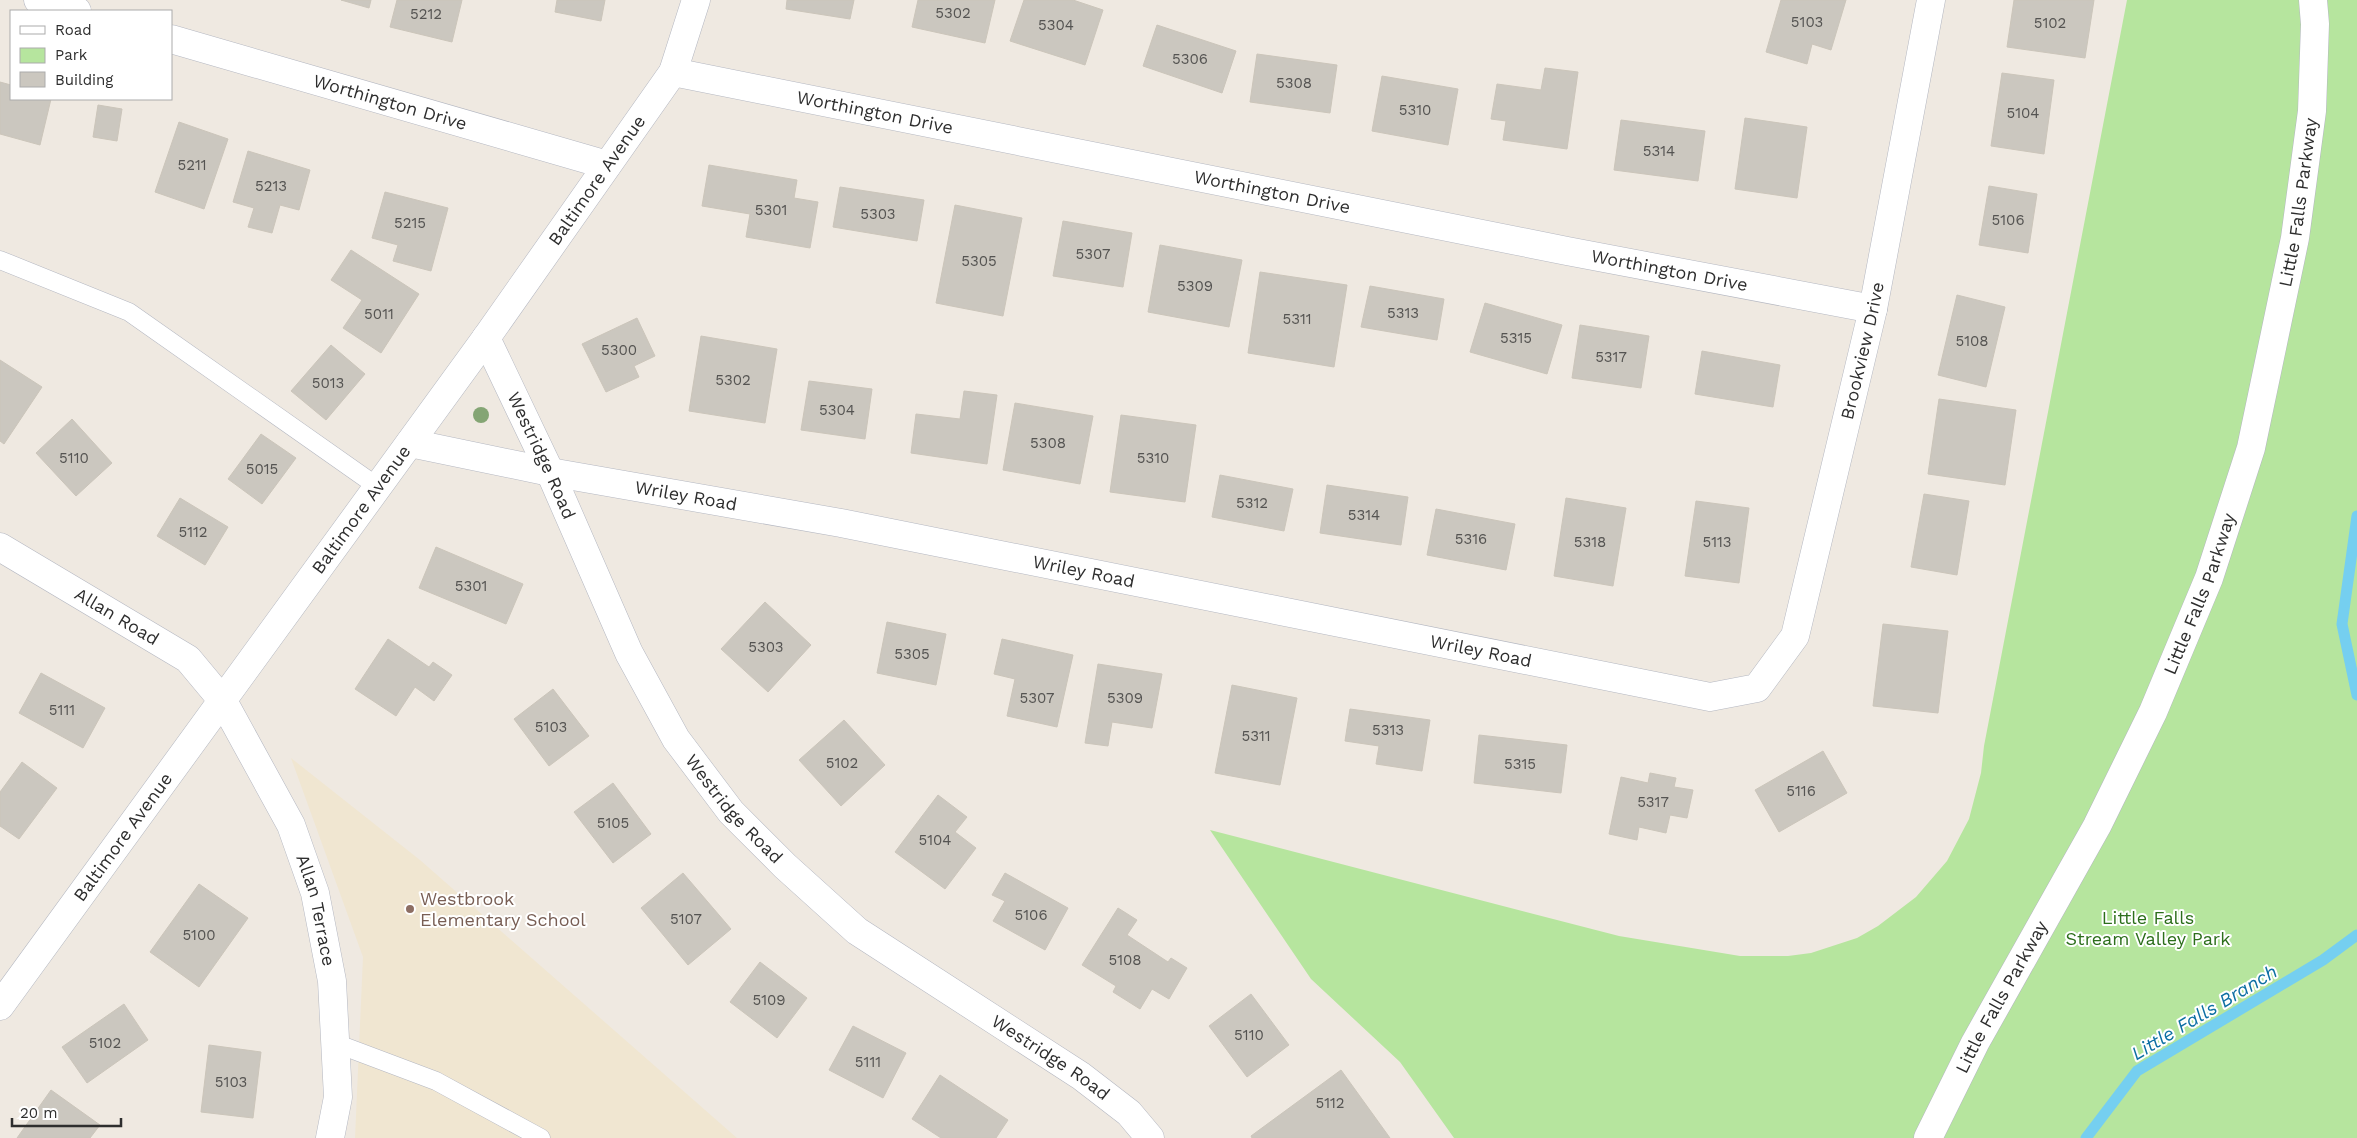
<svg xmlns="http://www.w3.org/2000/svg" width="2357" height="1138" viewBox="0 0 2357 1138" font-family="'Work Sans',sans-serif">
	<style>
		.education { fill: #f0e6d1 }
		.green { fill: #b6e59e }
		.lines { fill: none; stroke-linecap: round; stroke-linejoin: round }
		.stream { stroke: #75cff0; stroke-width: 11 }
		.building { fill: #cbc7bf; stroke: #cbc5ba }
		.service-casing { stroke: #b4b7c1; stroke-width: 19 }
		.minor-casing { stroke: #b4b7c1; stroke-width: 29 }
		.secondary-casing { stroke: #b4b7c1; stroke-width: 29 }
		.service { stroke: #fff; stroke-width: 18 }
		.minor { stroke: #fff; stroke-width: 28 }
		.secondary { stroke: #fff; stroke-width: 28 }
		.tree { fill: #84a574 }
		.education-dot { fill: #8d6e63; stroke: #fff; stroke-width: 2 }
		.labels { text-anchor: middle; stroke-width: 4; stroke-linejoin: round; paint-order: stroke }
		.number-label { font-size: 15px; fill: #555452 }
		.street-label { font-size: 18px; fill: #2e2e2e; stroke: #fff }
		.education-label { font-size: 18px; fill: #785e54; stroke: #fff; text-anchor: start }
		.park-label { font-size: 18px; fill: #2c6e1b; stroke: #fff }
		.water-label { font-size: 19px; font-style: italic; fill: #0d6fa3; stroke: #fff }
	</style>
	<rect width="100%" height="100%" fill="#efe9e1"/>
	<path class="education" d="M291 758 420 860 737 1138H355L363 957Z"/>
	<path class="green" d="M2127 0H2357V1138H1454L1400 1062 1311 979 1210 830 1619 936 1740 956H1788L1811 953 1857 938 1878 926 1916 897 1947 861 1969 819 1981 773 1984 746Z"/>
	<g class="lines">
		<path class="stream" d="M2357 516 2342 624 2357 695
			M2086 1138 2137 1071 2323 960 2357 935"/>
	</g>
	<path class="building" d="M341 0H371L369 8Z
		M397 0H462L452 42 390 27Z
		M557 0H605L601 21 555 12Z
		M787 0H854L850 19 786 9Z
		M918 0H995L985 43 912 27Z
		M1024 0H1073L1103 10 1085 65 1010 41Z
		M1781 0H1846L1831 50 1812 44 1807 64 1766 52Z
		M2014 0H2094L2085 58 2007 47Z
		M1157 25 1236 51 1222 93 1143 66Z
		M1257 54 1337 65 1330 113 1250 102Z
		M1545 68 1578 72 1567 149 1503 140 1506 121 1491 119 1497 84 1541 90Z
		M2002 73 2054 80 2044 154 1991 146Z
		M1382 76 1458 89 1448 145 1372 131Z
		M0 82 11 85V99H51L40 145 0 134Z
		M98 105 122 109 117 141 93 137Z
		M1745 118 1807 127 1797 198 1735 189Z
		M1621 120 1705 131 1698 181 1614 170Z
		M179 122 228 139 204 209 155 192Z
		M248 151 310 170 299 210 280 205 272 233 248 227 254 208 233 202Z
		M709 165 797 180 794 198 818 202 810 248 746 237 750 214 702 206Z
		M1989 186 2037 194 2028 253 1979 245Z
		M840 187 924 200 917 241 833 227Z
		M385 192 448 208 431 271 393 261 398 245 372 238Z
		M955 205 1022 218 1003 316 936 303Z
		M1063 221 1132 233 1123 287 1053 276Z
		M1160 245 1242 260 1229 327 1148 312Z
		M351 250 419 294 381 353 343 328 362 300 331 280Z
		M1260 272 1347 285 1334 367 1248 353Z
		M1370 286 1444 299 1437 340 1361 327Z
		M1957 295 2005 307 1986 387 1938 375Z
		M1485 303 1562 325 1547 374 1470 352Z
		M637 318 655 356 634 366 639 377 606 392 582 344Z
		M1580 325 1649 336 1641 388 1572 378Z
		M701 336 777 349 765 423 689 411Z
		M331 345 365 374 326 420 291 391Z
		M1702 351 1780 365 1773 407 1695 394Z
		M0 360 42 387 4 444 0 441Z
		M809 381 872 389 865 439 801 430Z
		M964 391 997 395 987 464 911 453 916 414 960 419Z
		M1939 399 2016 410 2005 485 1928 474Z
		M1015 403 1093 416 1080 484 1003 470Z
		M1121 415 1196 425 1185 502 1110 492Z
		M72 419 112 463 76 496 36 453Z
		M261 434 296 458 262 504 228 479Z
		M1220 475 1293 489 1284 531 1212 517Z
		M1327 485 1408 497 1401 545 1320 533Z
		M1924 494 1969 501 1957 575 1911 567Z
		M180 498 228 527 205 565 157 536Z
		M1566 498 1626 508 1613 586 1554 576Z
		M1696 501 1749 508 1739 583 1685 576Z
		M1436 509 1515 524 1506 570 1427 555Z
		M436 547 523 584 506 624 419 588Z
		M765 602 811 645 768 692 721 649Z
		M887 622 946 634 936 685 877 673Z
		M1883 624 1948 631 1938 713 1873 706Z
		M388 639 429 667 433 662 452 675 434 701 415 687 396 716 355 689Z
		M1002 639 1073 655 1057 727 1007 716 1015 679 994 674Z
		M1098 664 1162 674 1152 728 1112 722 1108 746 1085 743Z
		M41 673 105 708 83 748 19 713Z
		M1232 685 1297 698 1280 785 1215 773Z
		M553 689 589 736 549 766 514 719Z
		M1350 709 1430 720 1422 771 1376 764 1379 746 1345 741Z
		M844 720 885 765 841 806 799 760Z
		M1479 735 1567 745 1561 793 1474 783Z
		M1823 751 1847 793 1779 832 1755 790Z
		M22 762 57 788 19 839 0 826V792Z
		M1650 773 1676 778 1674 787 1693 790 1687 818 1670 815 1666 833 1639 827 1637 840 1609 834 1621 777 1648 783Z
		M613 783 651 834 613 863 574 812Z
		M938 795 967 817 955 832 976 848 945 889 895 852Z
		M683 873 731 929 688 965 641 908Z
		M1005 873 1068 908 1045 950 993 921 1005 901 992 895Z
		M199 884 248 918 199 987 150 952Z
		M1118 908 1137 920 1127 935 1168 962 1171 958 1187 968 1169 999 1152 989 1140 1009 1113 992 1116 986 1082 965Z
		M760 962 807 998 777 1038 730 1002Z
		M1251 994 1289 1045 1247 1077 1209 1026Z
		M124 1004 148 1040 87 1083 62 1047Z
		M853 1026 906 1053 883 1098 829 1070Z
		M209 1045 261 1052 253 1118 201 1112Z
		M1341 1070 1390 1138H1252L1251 1136Z
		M940 1075 1008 1120 996 1138H941L912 1119Z
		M51 1090 100 1125 90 1138H17Z"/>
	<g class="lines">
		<defs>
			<path id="service" d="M0 260 129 312 378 487
				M335 1043 436 1081 541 1138"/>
			<g id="minor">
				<path d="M38 0 77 11"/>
				<path id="s1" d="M171 39 607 165"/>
				<path id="s2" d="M673 72 1567 251 1873 309"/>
				<path id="s3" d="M486 338 550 472 629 653 676 739 731 812 785 866 857 931 1081 1076 1129 1113 1150 1138"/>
				<path id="s4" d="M410 443 550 472 841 523 1710 697 1757 688 1795 636 1873 309 1931 0"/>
				<path id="s5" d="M0 547 188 659 223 701 291 825 315 893 332 981 338 1097 330 1138"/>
				<path id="s6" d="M0 1006 486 338 673 72 696 0"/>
			</g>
			<g id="secondary">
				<path id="s7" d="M1928 1138 1975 1043 2097 826 2153 712 2209 578 2251 448 2295 238 2312 111 2315 24 2313 0"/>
			</g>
		</defs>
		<use href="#service" class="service-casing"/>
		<use href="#minor" class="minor-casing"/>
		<use href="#secondary" class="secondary-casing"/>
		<use href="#service" class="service"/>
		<use href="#minor" class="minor"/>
		<use href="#secondary" class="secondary"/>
	</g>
	<circle class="tree" cx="481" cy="415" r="8"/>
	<circle class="education-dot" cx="410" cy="909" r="5"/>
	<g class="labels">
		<g class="number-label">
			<text x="953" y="18">5302</text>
			<text x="426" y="19">5212</text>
			<text x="1807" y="27">5103</text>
			<text x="2050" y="28">5102</text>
			<text x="1056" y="30">5304</text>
			<text x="1190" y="64">5306</text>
			<text x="1294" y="88">5308</text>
			<text x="1415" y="115">5310</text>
			<text x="2023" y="118">5104</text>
			<text x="1659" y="156">5314</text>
			<text x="192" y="170">5211</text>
			<text x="271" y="191">5213</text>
			<text x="771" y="215">5301</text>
			<text x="878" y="219">5303</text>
			<text x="2008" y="225">5106</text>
			<text x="410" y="228">5215</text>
			<text x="1093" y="259">5307</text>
			<text x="979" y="266">5305</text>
			<text x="1195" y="291">5309</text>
			<text x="1403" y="318">5313</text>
			<text x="379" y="319">5011</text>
			<text x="1297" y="324">5311</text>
			<text x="1516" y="343">5315</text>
			<text x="1972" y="346">5108</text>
			<text x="619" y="355">5300</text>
			<text x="1611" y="362">5317</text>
			<text x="733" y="385">5302</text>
			<text x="328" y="388">5013</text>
			<text x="837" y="415">5304</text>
			<text x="1048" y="448">5308</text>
			<text x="74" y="463">5110</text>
			<text x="1153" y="463">5310</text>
			<text x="262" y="474">5015</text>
			<text x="1252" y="508">5312</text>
			<text x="1364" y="520">5314</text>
			<text x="193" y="537">5112</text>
			<text x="1471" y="544">5316</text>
			<text x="1590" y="547">5318</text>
			<text x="1717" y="547">5113</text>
			<text x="471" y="591">5301</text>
			<text x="766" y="652">5303</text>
			<text x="912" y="659">5305</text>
			<text x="1037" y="703">5307</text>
			<text x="1125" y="703">5309</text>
			<text x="62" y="715">5111</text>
			<text x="551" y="732">5103</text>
			<text x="1388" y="735">5313</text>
			<text x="1256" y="741">5311</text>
			<text x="842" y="768">5102</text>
			<text x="1520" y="769">5315</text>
			<text x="1801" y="796">5116</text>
			<text x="1653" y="807">5317</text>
			<text x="613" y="828">5105</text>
			<text x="935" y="845">5104</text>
			<text x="1031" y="920">5106</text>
			<text x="686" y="924">5107</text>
			<text x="199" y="940">5100</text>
			<text x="1125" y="965">5108</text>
			<text x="769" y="1005">5109</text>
			<text x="1249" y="1040">5110</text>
			<text x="105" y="1048">5102</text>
			<text x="868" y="1067">5111</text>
			<text x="231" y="1087">5103</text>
			<text x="1330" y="1108">5112</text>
		</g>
		<g class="street-label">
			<text dy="6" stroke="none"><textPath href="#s1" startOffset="228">Worthington Drive</textPath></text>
			<text dy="6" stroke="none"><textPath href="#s2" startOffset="206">Worthington Drive</textPath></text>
			<text dy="6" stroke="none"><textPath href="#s6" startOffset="1019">Baltimore Avenue</textPath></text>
			<text dy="6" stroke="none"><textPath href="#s2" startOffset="611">Worthington Drive</textPath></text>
			<text dy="6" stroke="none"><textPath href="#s7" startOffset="1014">Little Falls Parkway</textPath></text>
			<text dy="6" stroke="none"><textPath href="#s2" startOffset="1016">Worthington Drive</textPath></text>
			<text dy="6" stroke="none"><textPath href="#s4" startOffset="1730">Brookview Drive</textPath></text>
			<text dy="6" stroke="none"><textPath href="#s3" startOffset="130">Westridge Road</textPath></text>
			<text dy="6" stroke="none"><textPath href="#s4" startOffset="281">Wriley Road</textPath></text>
			<text dy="6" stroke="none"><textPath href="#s6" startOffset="614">Baltimore Avenue</textPath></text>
			<text dy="6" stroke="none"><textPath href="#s4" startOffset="686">Wriley Road</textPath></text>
			<text dy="6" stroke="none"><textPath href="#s7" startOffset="609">Little Falls Parkway</textPath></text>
			<text dy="6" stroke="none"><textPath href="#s5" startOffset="136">Allan Road</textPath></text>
			<text dy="6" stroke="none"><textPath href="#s4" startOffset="1091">Wriley Road</textPath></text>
			<text dy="6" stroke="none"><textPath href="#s3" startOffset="535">Westridge Road</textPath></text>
			<text dy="6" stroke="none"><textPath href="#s6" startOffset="209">Baltimore Avenue</textPath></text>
			<text dy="6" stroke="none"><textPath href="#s5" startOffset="504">Allan Terrace</textPath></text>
			<text dy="6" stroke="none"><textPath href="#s7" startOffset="159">Little Falls Parkway</textPath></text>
			<text dy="6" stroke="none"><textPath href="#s3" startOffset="940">Westridge Road</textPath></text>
		</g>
		<g class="education-label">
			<text x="420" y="905">Westbrook<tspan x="420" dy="21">Elementary School</tspan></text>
		</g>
		<g class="park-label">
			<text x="2148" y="924">Little Falls<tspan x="2148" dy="21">Stream Valley Park</tspan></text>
		</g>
		<g class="water-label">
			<text transform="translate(2204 1012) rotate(-31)" y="7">Little Falls Branch</text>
		</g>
	</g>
	<rect x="10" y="10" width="162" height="90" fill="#ffffff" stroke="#ababab"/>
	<rect x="20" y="26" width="25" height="8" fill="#ffffff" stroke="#ababab"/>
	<text x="55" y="35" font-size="15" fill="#2e2e2e">Road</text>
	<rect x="20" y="48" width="25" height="15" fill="#b6e59e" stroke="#ababab"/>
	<text x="55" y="60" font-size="15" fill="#2e2e2e">Park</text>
	<rect x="20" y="72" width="25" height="15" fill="#cbc7bf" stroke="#ababab"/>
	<text x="55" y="85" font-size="15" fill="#2e2e2e">Building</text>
	<path d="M12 1118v8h109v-8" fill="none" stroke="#2e2e2e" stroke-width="2.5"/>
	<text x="20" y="1118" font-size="15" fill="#2e2e2e" stroke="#ffffff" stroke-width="4" paint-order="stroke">20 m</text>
</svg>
